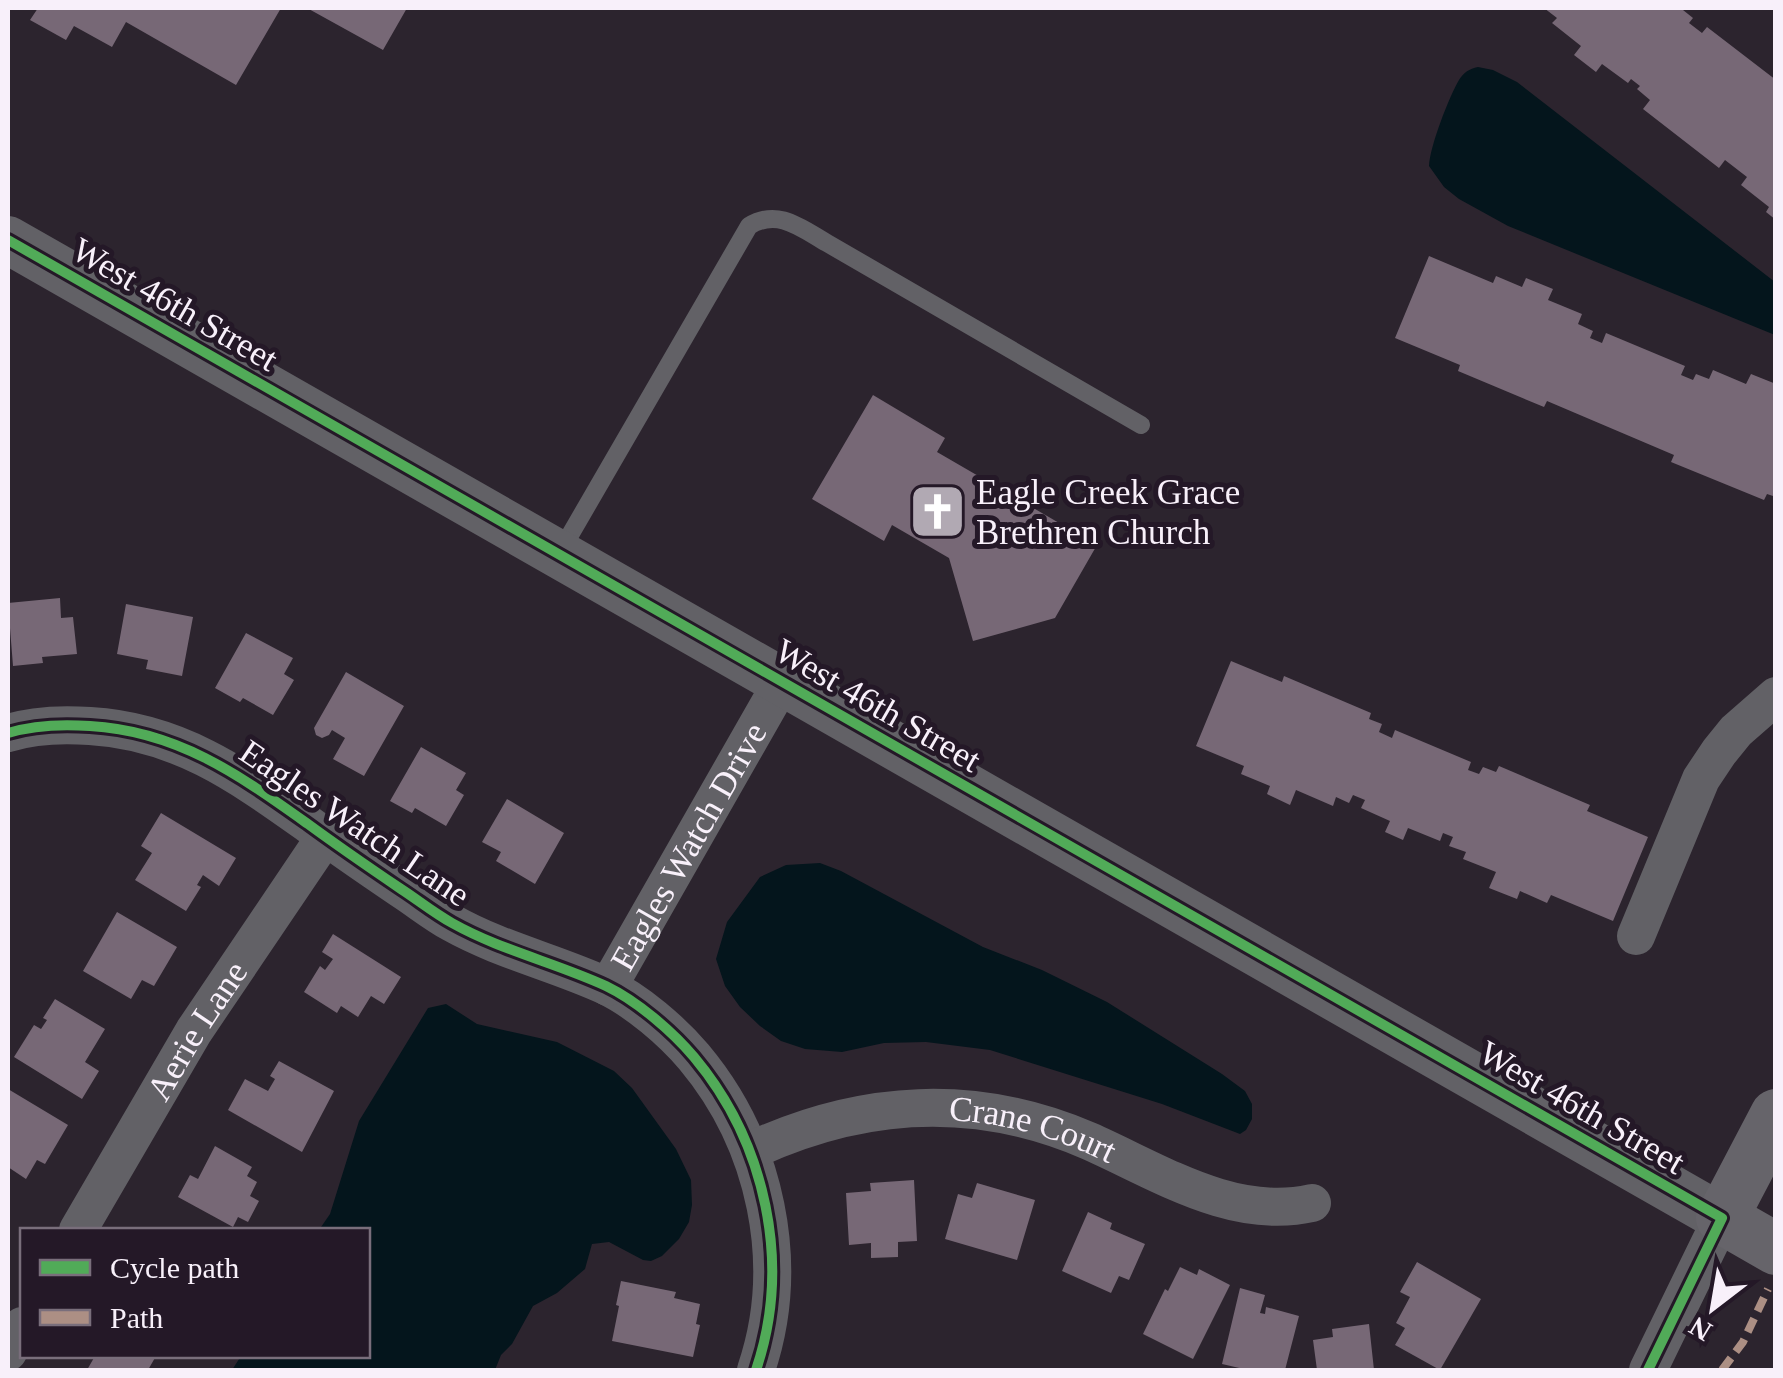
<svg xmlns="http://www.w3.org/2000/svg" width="1783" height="1378" viewBox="0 0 1783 1378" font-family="Georgia,serif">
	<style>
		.water { fill: #04151c }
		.building { fill: #776876 }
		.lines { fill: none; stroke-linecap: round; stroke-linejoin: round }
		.service { stroke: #626166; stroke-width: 18 }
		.minor { stroke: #626166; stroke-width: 38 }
		.tertiary { stroke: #626166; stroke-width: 48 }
		.secondary { stroke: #66646a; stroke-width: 52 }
		.quiet { stroke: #ac8f84; stroke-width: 8; stroke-dasharray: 15 8; stroke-linecap: butt }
		.cycleway-casing { stroke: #241827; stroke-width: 16 }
		.cycleway { stroke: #51ab58; stroke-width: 10 }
		.labels { text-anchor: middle; stroke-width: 10; stroke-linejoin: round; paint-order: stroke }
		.street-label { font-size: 35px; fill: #f8f0fa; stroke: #241827 }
		.poi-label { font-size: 35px; fill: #f8f0fa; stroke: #241827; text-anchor: start }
	</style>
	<rect width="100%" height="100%" fill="#2c242e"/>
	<path class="water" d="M1478 67 1493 70 1517 82 1775 282V335L1508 226 1459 199 1444 187 1429 166C1430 146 1449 97 1459 80 1464 72 1469 69 1478 67Z
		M820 863 841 871 983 947 1042 970 1107 1002 1222 1074 1245 1091 1252 1104V1119L1246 1130 1240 1134 1162 1104 990 1050 926 1042 884 1043 842 1052 805 1049 781 1041 760 1026 740 1007 725 986 716 959 727 922 760 877 786 865Z
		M446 1004 477 1024 557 1042 614 1071 632 1088 676 1149 691 1180 692 1205 689 1222 679 1239 662 1256 651 1261 643 1260 609 1242 592 1244 585 1269 557 1293 533 1306 512 1344 501 1355 495 1370H232L241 1356H368V1230H319L330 1214 359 1121 428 1008Z"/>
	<path class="building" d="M38 8H281L236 85 126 22 112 47 74 26 66 40 30 20Z
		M307 8H407L383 50Z
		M1544 8H1685L1683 10 1693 18 1689 23 1702 33 1707 27 1776 80V220L1766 212 1769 207 1741 185 1747 177 1725 160 1719 168 1643 109 1650 100 1637 89 1640 86 1631 79 1628 83 1602 64 1596 72 1574 55 1581 46 1552 23 1557 18Z
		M1429 256 1493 283 1496 276 1522 287 1526 278 1553 289 1548 300 1582 314 1578 324 1593 331 1590 338 1602 343 1606 333 1685 366 1681 375 1693 380 1696 374 1709 379 1713 370 1746 384 1751 374 1776 384V497L1767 494 1764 500 1671 462 1674 455 1547 401 1544 407 1458 371 1460 365 1395 338Z
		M873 395 945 438 937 452 1097 545 1055 618 973 641 949 558 892 525 884 541 812 499Z
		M60 598 61 618 73 617 77 654 42 657 43 663 13 666 8 603Z
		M126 604 193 617 182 676 146 669 148 660 117 654Z
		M246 633 293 658 284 674 294 680 273 715 243 698 240 702 215 688Z
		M1231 661 1282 682 1284 676 1371 713 1369 719 1382 724 1379 732 1392 738 1395 730 1471 762 1468 770 1479 774 1483 767 1496 772 1499 766 1590 805 1587 811 1648 837 1613 921 1551 895 1547 903 1520 891 1517 899 1489 888 1496 872 1463 859 1466 852 1449 846 1453 837 1443 833 1440 841 1408 828 1403 840 1385 832 1390 821 1361 808 1365 800 1353 795 1349 803 1336 797 1333 806 1296 790 1290 805 1267 794 1270 786 1241 774 1244 766 1196 746Z
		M346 672 404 706 364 776 333 759 345 738 332 730 329 735 322 738 316 735 314 728Z
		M421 747 466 773 456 790 464 795 446 826 415 808 412 813 390 801Z
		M507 799 564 833 535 884 496 861 501 852 482 842Z
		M161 813 236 858 219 886 203 875 197 885 201 887 186 911 135 880 152 853 141 846Z
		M117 912 177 947 154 986 142 980 131 999 83 971Z
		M333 934 401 977 384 1004 371 996 358 1017 341 1006 337 1013 304 992 320 966 325 970 333 959 322 952Z
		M55 999 105 1029 85 1062 99 1071 82 1099 14 1057 34 1025 41 1029 47 1020 43 1018Z
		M279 1061 334 1091 302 1152 228 1110 245 1079 268 1091 275 1079 270 1076Z
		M8 1089 68 1125 45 1164 37 1160 26 1179 8 1167Z
		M215 1146 252 1167 247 1176 257 1182 250 1196 259 1201 248 1222 238 1217 233 1227 178 1197 190 1175 198 1179Z
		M914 1180 917 1241 898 1242V1257L871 1258V1243L849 1245 846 1193 871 1191 870 1183Z
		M977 1183 1035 1200 1017 1260 945 1239 958 1194 972 1198Z
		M1088 1212 1112 1223 1110 1229 1145 1244 1129 1280 1119 1276 1111 1293 1062 1271Z
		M1417 1262 1481 1299 1440 1370 1395 1345 1405 1328 1396 1323 1410 1297 1400 1292Z
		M1180 1267 1197 1275 1199 1269 1230 1285 1193 1359 1143 1334 1165 1289 1168 1291Z
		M621 1281 676 1292 674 1298 700 1304 696 1324 700 1325 693 1357 612 1341 619 1306 616 1305Z
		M1240 1288 1265 1295 1260 1313 1265 1314 1266 1307 1299 1316 1285 1370H1248L1222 1364Z
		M1369 1324 1374 1370H1317L1313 1340 1333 1337 1332 1329Z
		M95 1356H156L148 1370H87Z"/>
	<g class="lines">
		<path class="service" d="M559 554 749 226C778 208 801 228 827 243L1141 425"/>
		<g class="minor">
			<path d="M8 733C34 725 62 724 90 726 178 731 239 775 308 824 338 846 370 868 401 889 418 900 434 913 452 923 500 950 556 963 606 986 637 1001 672 1031 694 1057 766 1143 792 1264 756 1370"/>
			<path d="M1636 936 1701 779 1719 752 1736 731 1776 696"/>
			<path id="s1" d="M608 987 782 682"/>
			<path id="s2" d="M750 1151C861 1099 976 1092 1089 1141 1159 1172 1233 1221 1312 1203"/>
			<path id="s3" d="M78 1230 194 1031 325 837"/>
			<path d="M8 1352 22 1326"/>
			<path d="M1648 1370 1722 1218"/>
		</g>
		<path class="tertiary" d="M8 240 1722 1218"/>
		<path class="secondary" d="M1776 1115 1722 1218 1776 1249"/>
		<path class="quiet" d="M1722 1370 1743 1342 1768 1289"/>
		<defs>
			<path id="cycleway" d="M8 240 1722 1218 1648 1370
				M8 733C34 725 62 724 90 726 178 731 239 775 308 824 338 846 370 868 401 889 418 900 434 913 452 923 500 950 556 963 606 986 637 1001 672 1031 694 1057 766 1143 792 1264 756 1370"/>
		</defs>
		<use href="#cycleway" class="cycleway-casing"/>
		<use href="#cycleway" class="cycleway"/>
	</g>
	<defs>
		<symbol id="church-square" viewBox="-11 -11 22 22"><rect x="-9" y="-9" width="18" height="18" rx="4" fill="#b1a9b3" stroke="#241827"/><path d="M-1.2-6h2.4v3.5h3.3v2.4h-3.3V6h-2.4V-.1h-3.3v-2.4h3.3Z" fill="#fff"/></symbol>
	</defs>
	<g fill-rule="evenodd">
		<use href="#church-square" x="906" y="480" width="63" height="63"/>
	</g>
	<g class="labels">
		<g class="street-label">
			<text transform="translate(175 304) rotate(30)" y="12">West 46th Street</text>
			<text transform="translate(878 705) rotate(30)" y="12">West 46th Street</text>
			<text transform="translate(355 823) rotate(34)" y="12">Eagles Watch Lane</text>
			<text dy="12" stroke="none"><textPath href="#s1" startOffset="162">Eagles Watch Drive</textPath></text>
			<text dy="12" stroke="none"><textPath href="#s3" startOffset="232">Aerie Lane</textPath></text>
			<text transform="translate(1582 1107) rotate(30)" y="12">West 46th Street</text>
			<text dy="12" stroke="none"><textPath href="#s2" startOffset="292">Crane Court</textPath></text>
		</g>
		<g class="poi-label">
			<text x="976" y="504">Eagle Creek Grace<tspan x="976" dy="40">Brethren Church</tspan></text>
		</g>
	</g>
	<rect width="1783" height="1378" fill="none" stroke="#f8f0fa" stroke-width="20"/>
	<rect x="20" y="1228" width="350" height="130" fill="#241827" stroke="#796e7b" stroke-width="2.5"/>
	<rect x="40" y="1260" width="50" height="15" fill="#51ab58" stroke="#796e7b" stroke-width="2.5"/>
	<text x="110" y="1278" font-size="30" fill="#f8f0fa">Cycle path</text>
	<rect x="40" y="1310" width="50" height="15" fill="#ac8f84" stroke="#796e7b" stroke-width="2.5"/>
	<text x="110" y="1328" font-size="30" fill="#f8f0fa">Path</text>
	<g transform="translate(1713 1308) rotate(211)" stroke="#241827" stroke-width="8" paint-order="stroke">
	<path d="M0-8L18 38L0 25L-18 38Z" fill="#f8f0fa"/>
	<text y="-15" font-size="28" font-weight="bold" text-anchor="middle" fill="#f8f0fa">N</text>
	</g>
</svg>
